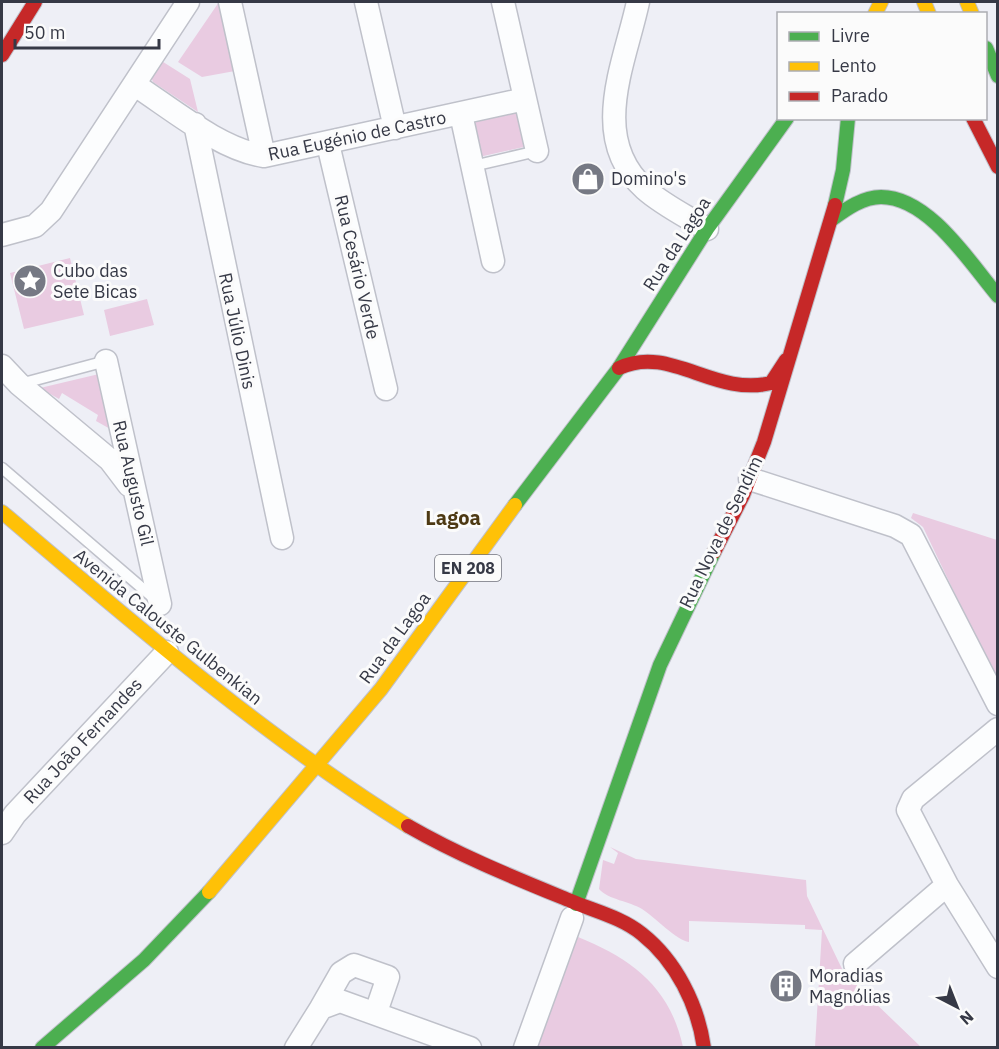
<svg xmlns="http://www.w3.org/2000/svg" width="999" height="1049" viewBox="0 0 999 1049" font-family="'IBM Plex Sans',sans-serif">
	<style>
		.green { fill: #e9cbe1 }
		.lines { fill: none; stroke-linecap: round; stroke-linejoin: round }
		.lane-casing { stroke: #bfc1ca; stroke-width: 13 }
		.street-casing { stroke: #bfc1ca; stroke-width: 25 }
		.fast-casing { stroke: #bfc1ca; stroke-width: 16 }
		.slow-casing { stroke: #bfc1ca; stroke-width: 16 }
		.jam-casing { stroke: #bfc1ca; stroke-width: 16 }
		.lane { stroke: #fcfdfe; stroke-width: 10 }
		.street { stroke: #fcfdfe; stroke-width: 22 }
		.fast { stroke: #4caf50; stroke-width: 14 }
		.slow { stroke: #ffc107; stroke-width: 14 }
		.jam { stroke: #c62828; stroke-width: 14 }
		.labels { text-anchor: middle; stroke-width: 6; stroke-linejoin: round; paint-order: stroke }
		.shield { fill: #fbfbfb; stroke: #71737c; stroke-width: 1.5 }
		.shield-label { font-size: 16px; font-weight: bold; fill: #363946 }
		.street-label { font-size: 18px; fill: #363946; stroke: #fbfbfb }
		.poi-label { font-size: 18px; fill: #363946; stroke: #fbfbfb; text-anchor: start }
		.neighbourhood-label { font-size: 20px; font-weight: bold; fill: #4d3913; stroke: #fbfbfb }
	</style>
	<rect width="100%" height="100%" fill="#eeeff6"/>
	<path class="green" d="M219 2H221L235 71 202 77 178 62Z
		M160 60 190 79 198 112 153 82 151 77Z
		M519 109 528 146 479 157 471 120Z
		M70 258 84 315 24 329 10 273Z
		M147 299 154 325 110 336 104 310Z
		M99 374 112 430 96 421 98 415 62 393 59 399 40 388Z
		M913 513 997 540V682L923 527 911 518Z
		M610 847 636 859 806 880 807 896 844 973 921 1047H815L822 930 805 929V925L689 921V942C677 941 655 917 642 909 629 901 609 900 599 889L603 860 614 864 618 853Z
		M578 937C632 959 670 987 683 1047L536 1048Z"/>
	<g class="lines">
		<defs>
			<path id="lane" d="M473 166 537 151
				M20 384 106 361
				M2 468 156 600"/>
			<path id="street" d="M230 2 264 156
				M366 2 395 128
				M503 2 537 151
				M638 2C625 63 588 138 645 189 663 205 686 216 707 229
				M135 85C172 109 221 150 264 156L525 99
				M461 114 493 261
				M195 124 282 538
				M328 144 386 389
				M2 235 35 226 51 211 188 2
				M106 361 160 604
				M2 366 19 384 110 460 129 485
				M750 479 895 526 911 535 998 704
				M998 729 913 799 908 810 947 885 998 967
				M2 833 15 814 167 652
				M855 964 947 885
				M321 1008 341 973 354 965 388 977 376 1012
				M296 1048 321 1008 340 1001 470 1048
				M525 1048 572 918"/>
			<path id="fast" d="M986 48 998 76
				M835 205 843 170 848 118
				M831 220C845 210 862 197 881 197 929 197 970 263 998 296
				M515 505 619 368 707 229 787 118
				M576 904 660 665 714 552
				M42 1048 144 960 209 892"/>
			<path id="slow" d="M924 2 929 14
				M967 2 972 14
				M875 14 881 2
				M2 512C133 623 262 735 408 826
				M209 892 381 689 515 505"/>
			<path id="jam" d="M2 55 35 2
				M973 118 998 167
				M619 368C670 344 714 397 771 383L786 360
				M714 552 743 495 764 442 835 205
				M408 826C460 856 515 878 571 901 594 911 621 917 642 934 676 961 698 1005 704 1048"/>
		</defs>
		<use href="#lane" class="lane-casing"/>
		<use href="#street" class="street-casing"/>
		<use href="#fast" class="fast-casing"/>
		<use href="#slow" class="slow-casing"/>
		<use href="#jam" class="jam-casing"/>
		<use href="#lane" class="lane"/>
		<use href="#street" class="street"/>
		<use href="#fast" class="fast"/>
		<use href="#slow" class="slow"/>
		<use href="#jam" class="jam"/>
	</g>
	<defs>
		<symbol id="shop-disc" viewBox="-11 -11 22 22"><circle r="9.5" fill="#767984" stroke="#fbfbfb"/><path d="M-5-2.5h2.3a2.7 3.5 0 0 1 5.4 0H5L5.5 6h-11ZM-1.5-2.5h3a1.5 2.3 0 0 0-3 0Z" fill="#fff"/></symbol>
		<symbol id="sight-disc" viewBox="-11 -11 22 22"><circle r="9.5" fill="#767984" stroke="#fbfbfb"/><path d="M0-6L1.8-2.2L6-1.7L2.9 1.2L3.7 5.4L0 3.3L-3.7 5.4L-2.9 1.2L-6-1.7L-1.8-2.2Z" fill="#fff"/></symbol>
		<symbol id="building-disc" viewBox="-11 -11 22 22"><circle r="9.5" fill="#767984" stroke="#fbfbfb"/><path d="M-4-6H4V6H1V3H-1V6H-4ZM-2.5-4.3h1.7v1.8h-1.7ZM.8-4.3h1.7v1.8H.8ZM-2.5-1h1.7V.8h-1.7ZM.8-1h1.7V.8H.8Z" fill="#fff"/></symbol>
	</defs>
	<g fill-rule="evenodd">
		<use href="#shop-disc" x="569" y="160" width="38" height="38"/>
		<use href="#sight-disc" x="11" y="262" width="38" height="38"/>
		<use href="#building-disc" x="767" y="967" width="38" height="38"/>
	</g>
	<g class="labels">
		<rect class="shield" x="435" y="555" width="66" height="26" rx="4.5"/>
		<g class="shield-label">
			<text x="468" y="574">EN 208</text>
		</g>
		<g class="street-label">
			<text transform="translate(357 136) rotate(-12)" y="6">Rua Eugénio de Castro</text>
			<text transform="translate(677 244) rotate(-57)" y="6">Rua da Lagoa</text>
			<text transform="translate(357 267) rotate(77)" y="6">Rua Cesário Verde</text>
			<text transform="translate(237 331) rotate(78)" y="6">Rua Júlio Dinis</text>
			<text transform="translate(133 483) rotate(77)" y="6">Rua Augusto Gil</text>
			<text transform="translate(721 532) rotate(-64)" y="6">Rua Nova de Sendim</text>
			<text transform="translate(168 627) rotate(39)" y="6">Avenida Calouste Gulbenkian</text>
			<text transform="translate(395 638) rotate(-54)" y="6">Rua da Lagoa</text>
			<text transform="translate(83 741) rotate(-47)" y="6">Rua João Fernandes</text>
		</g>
		<g class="poi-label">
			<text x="611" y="185">Domino's</text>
			<text x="53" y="277">Cubo das<tspan x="53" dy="21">Sete Bicas</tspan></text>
			<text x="809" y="982">Moradias<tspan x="809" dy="21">Magnólias</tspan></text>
		</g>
		<g class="neighbourhood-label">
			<text x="453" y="525">Lagoa</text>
		</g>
	</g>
	<rect width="999" height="1049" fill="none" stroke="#363946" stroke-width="6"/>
	<rect x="777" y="12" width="210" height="108" fill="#fbfbfb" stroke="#acadb3" stroke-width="1.5"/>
	<rect x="789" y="32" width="30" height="9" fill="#4caf50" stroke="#acadb3" stroke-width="1.5"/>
	<text x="831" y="42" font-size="18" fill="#363946">Livre</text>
	<rect x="789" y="62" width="30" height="9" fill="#ffc107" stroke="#acadb3" stroke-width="1.5"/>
	<text x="831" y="72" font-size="18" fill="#363946">Lento</text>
	<rect x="789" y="92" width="30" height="9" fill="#c62828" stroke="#acadb3" stroke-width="1.5"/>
	<text x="831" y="102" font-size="18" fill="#363946">Parado</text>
	<g transform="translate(957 1007) rotate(138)" stroke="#fbfbfb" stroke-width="4.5" paint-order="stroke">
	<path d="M0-4.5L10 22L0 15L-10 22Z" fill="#363946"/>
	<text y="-9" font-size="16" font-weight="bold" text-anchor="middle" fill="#363946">N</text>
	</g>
	<path d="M15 39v9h144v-9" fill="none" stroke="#363946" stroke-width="3"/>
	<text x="24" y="39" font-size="18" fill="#363946" stroke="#fbfbfb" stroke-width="4.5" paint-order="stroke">50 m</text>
</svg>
